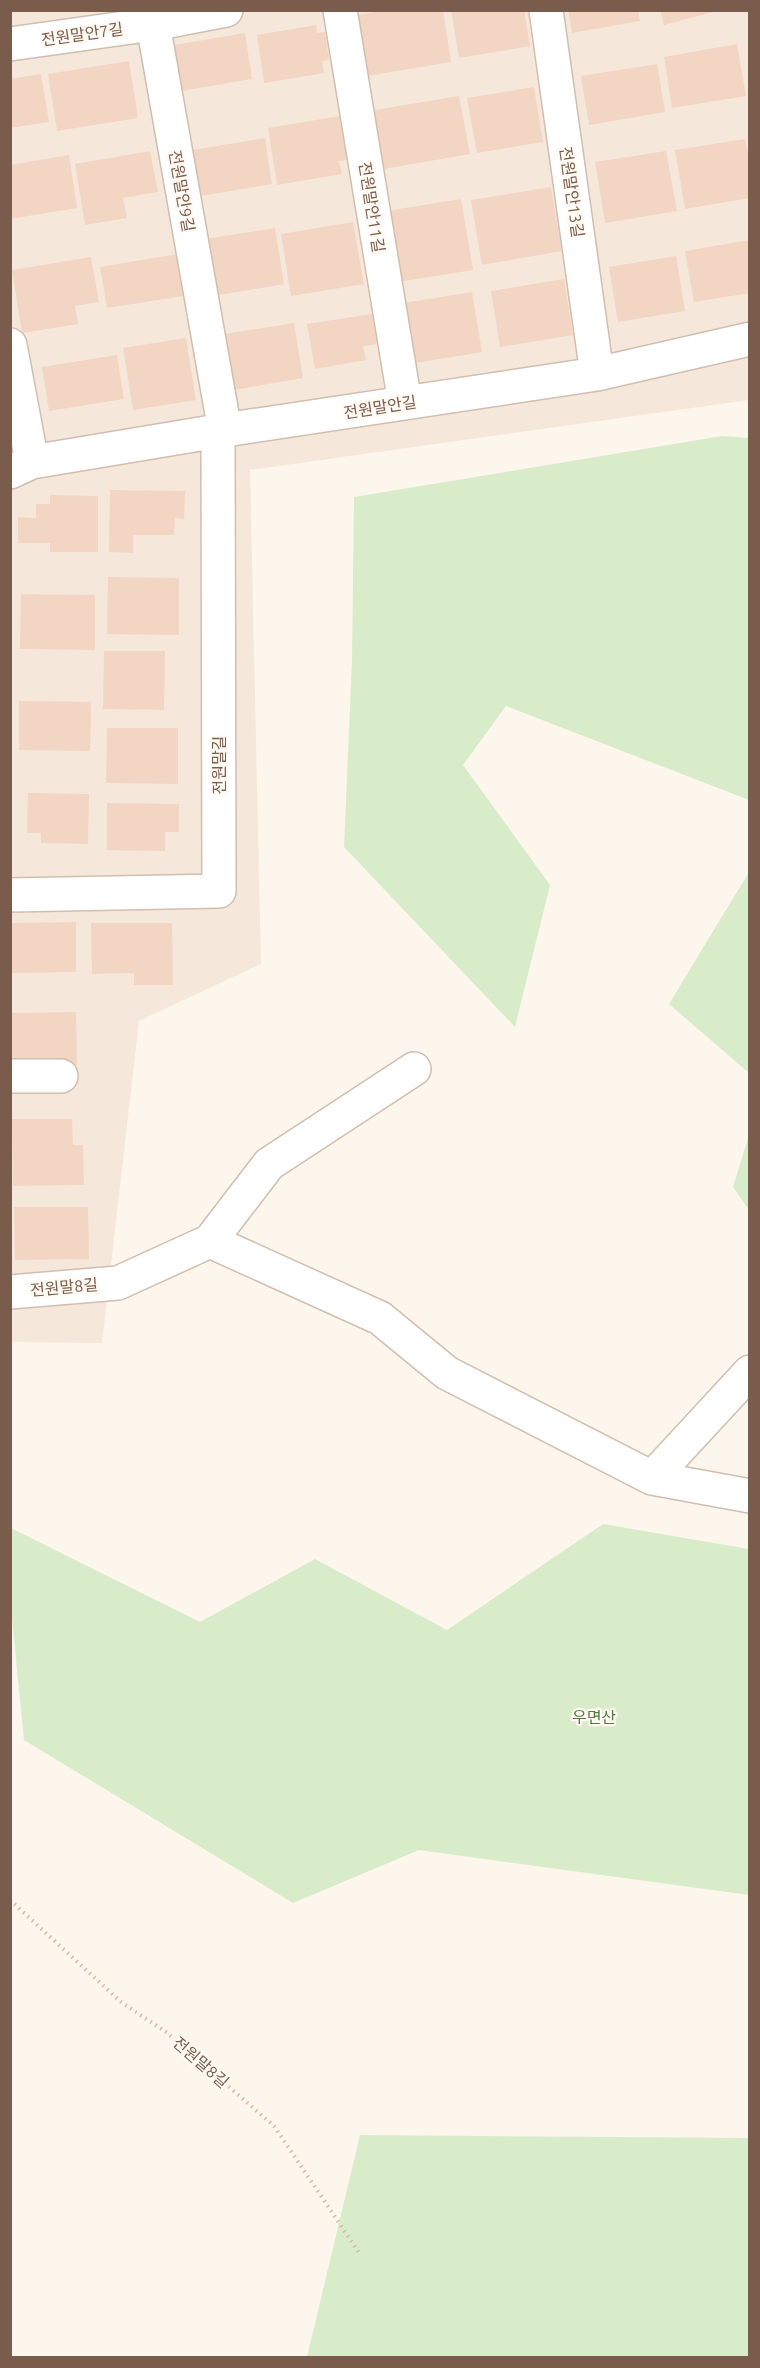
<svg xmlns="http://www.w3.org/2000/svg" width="760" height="2368" viewBox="0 0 760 2368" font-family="Ubuntu,'Noto Sans KR',sans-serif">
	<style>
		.residential { fill: #f5e8da }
		.green { fill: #d8ecc9 }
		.building { fill: #f3d5c3 }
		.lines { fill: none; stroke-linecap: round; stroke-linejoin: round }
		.minor-casing { stroke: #d1beb0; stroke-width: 36 }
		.path { stroke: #d9b8a5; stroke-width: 4; stroke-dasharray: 1.5 4.5; stroke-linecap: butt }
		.minor { stroke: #fff; stroke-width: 33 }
		.labels { text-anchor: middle; stroke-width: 4.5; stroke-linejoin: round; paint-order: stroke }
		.street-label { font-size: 16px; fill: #7a5c4d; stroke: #fffaf3 }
		.park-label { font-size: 16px; fill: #537a41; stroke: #fffaf3 }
	</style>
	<rect width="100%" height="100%" fill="#fdf6ec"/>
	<path class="residential" d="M11 11H749V400L250 470 261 964 139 1021 102 1343 11 1342Z"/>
	<path class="green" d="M722 436 749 438V800L506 706 463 765 550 885 515 1027 344 847 352 660 354 497Z
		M749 872V1073L669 1004Z
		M749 1135V1210L733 1187Z
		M603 1524 749 1549V1895L419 1850 293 1903 24 1740 11 1609V1528L200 1622 315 1559 447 1630Z
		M360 2135 749 2138V2357H307Z"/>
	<path class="building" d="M384 10H443L451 62 367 76 357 15Z
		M451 10H524L530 46 459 58Z
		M568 10H638L640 21 572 33Z
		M660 10H717V11L664 25Z
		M316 25 317 33 325 32 329 60 322 61 324 73 264 83 257 35Z
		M245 33 252 79 176 92 168 46Z
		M737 44 746 96 672 108 664 57Z
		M129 61 138 118 57 131 48 74Z
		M657 64 665 112 589 125 581 76Z
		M41 74 49 122 10 128V79Z
		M534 87 543 142 477 153 467 98Z
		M459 96 470 154 378 170 369 111Z
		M340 116 347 160 339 161 342 174 277 185 268 128Z
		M265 138 272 184 201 196 193 150Z
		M745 139 750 165V198L685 209 675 150Z
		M150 151 158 192 123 198 127 218 85 225 75 164Z
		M666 151 677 211 605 223 595 162Z
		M69 155 77 208 10 219V165Z
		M551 187 562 251 482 265 471 200Z
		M461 199 473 270 398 282 386 211Z
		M353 222 364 284 291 296 281 234Z
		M275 228 284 284 214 296 205 239Z
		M750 240V293L694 302 685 251Z
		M178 254 184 296 107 308 100 267Z
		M676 256 685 311 618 322 609 267Z
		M91 257 99 302 75 306 78 324 22 333 12 270Z
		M564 279 573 335 500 347 491 291Z
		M472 292 482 352 415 363 404 303Z
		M372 314 377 344 363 346 366 360 315 369 307 324Z
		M294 323 303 378 228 391 219 335Z
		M186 338 196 400 133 410 123 348Z
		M117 355 124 399 49 411 42 367Z
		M110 490 185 491 184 519 175 518 174 535H133V553L109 552Z
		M50 495 98 496V552H50V543H18V517L36 518V504H50Z
		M108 577 179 578V635L107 634Z
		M21 594 95 595V650L20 649Z
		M104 651H165L164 710 103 709Z
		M19 701 91 702 90 751 19 750Z
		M107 728H178V784L106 783Z
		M28 793 89 794 88 844 41 843V833H27Z
		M107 803 179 804V832H165V851L107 850Z
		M76 922V972L10 973V923Z
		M91 923H172L173 985H134V973L92 974Z
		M76 1012 77 1065H10V1013Z
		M12 1119H72L73 1145H83L84 1185 13 1186Z
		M14 1207H88L89 1259 15 1260Z"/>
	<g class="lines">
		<defs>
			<path id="minor" d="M340 10 405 403
				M546 10 597 374
				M153 24 225 431
				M10 44 153 24 226 10
				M10 345 32 462
				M10 472 32 462 218 431 597 374 750 339
				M10 895 219 891 218 431
				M10 1076H61
				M210 1241 269 1164 414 1069
				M10 1292 118 1283 210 1241 380 1318 447 1373 652 1478 750 1496
				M652 1478 750 1372"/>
		</defs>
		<use href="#minor" class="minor-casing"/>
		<path class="path" d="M10 1900 121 2002 166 2032 274 2126 360 2254"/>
		<use href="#minor" class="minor"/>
	</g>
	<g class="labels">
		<g class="street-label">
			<text transform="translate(82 34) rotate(-8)" y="6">전원말안7길</text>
			<text transform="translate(182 191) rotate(80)" y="6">전원말안9길</text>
			<text transform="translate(572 192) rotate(82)" y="6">전원말안13길</text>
			<text transform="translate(372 207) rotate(81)" y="6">전원말안11길</text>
			<text transform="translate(380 407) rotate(-9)" y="6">전원말안길</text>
			<text transform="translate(219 765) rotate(-90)" y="6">전원말길</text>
			<text transform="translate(64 1287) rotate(-5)" y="6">전원말8길</text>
			<text transform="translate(201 2062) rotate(41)" y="6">전원말8길</text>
		</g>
		<g class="park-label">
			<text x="594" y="1723">우면산</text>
		</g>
	</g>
	<rect width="760" height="2368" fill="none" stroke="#7a5c4d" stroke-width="24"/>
</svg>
